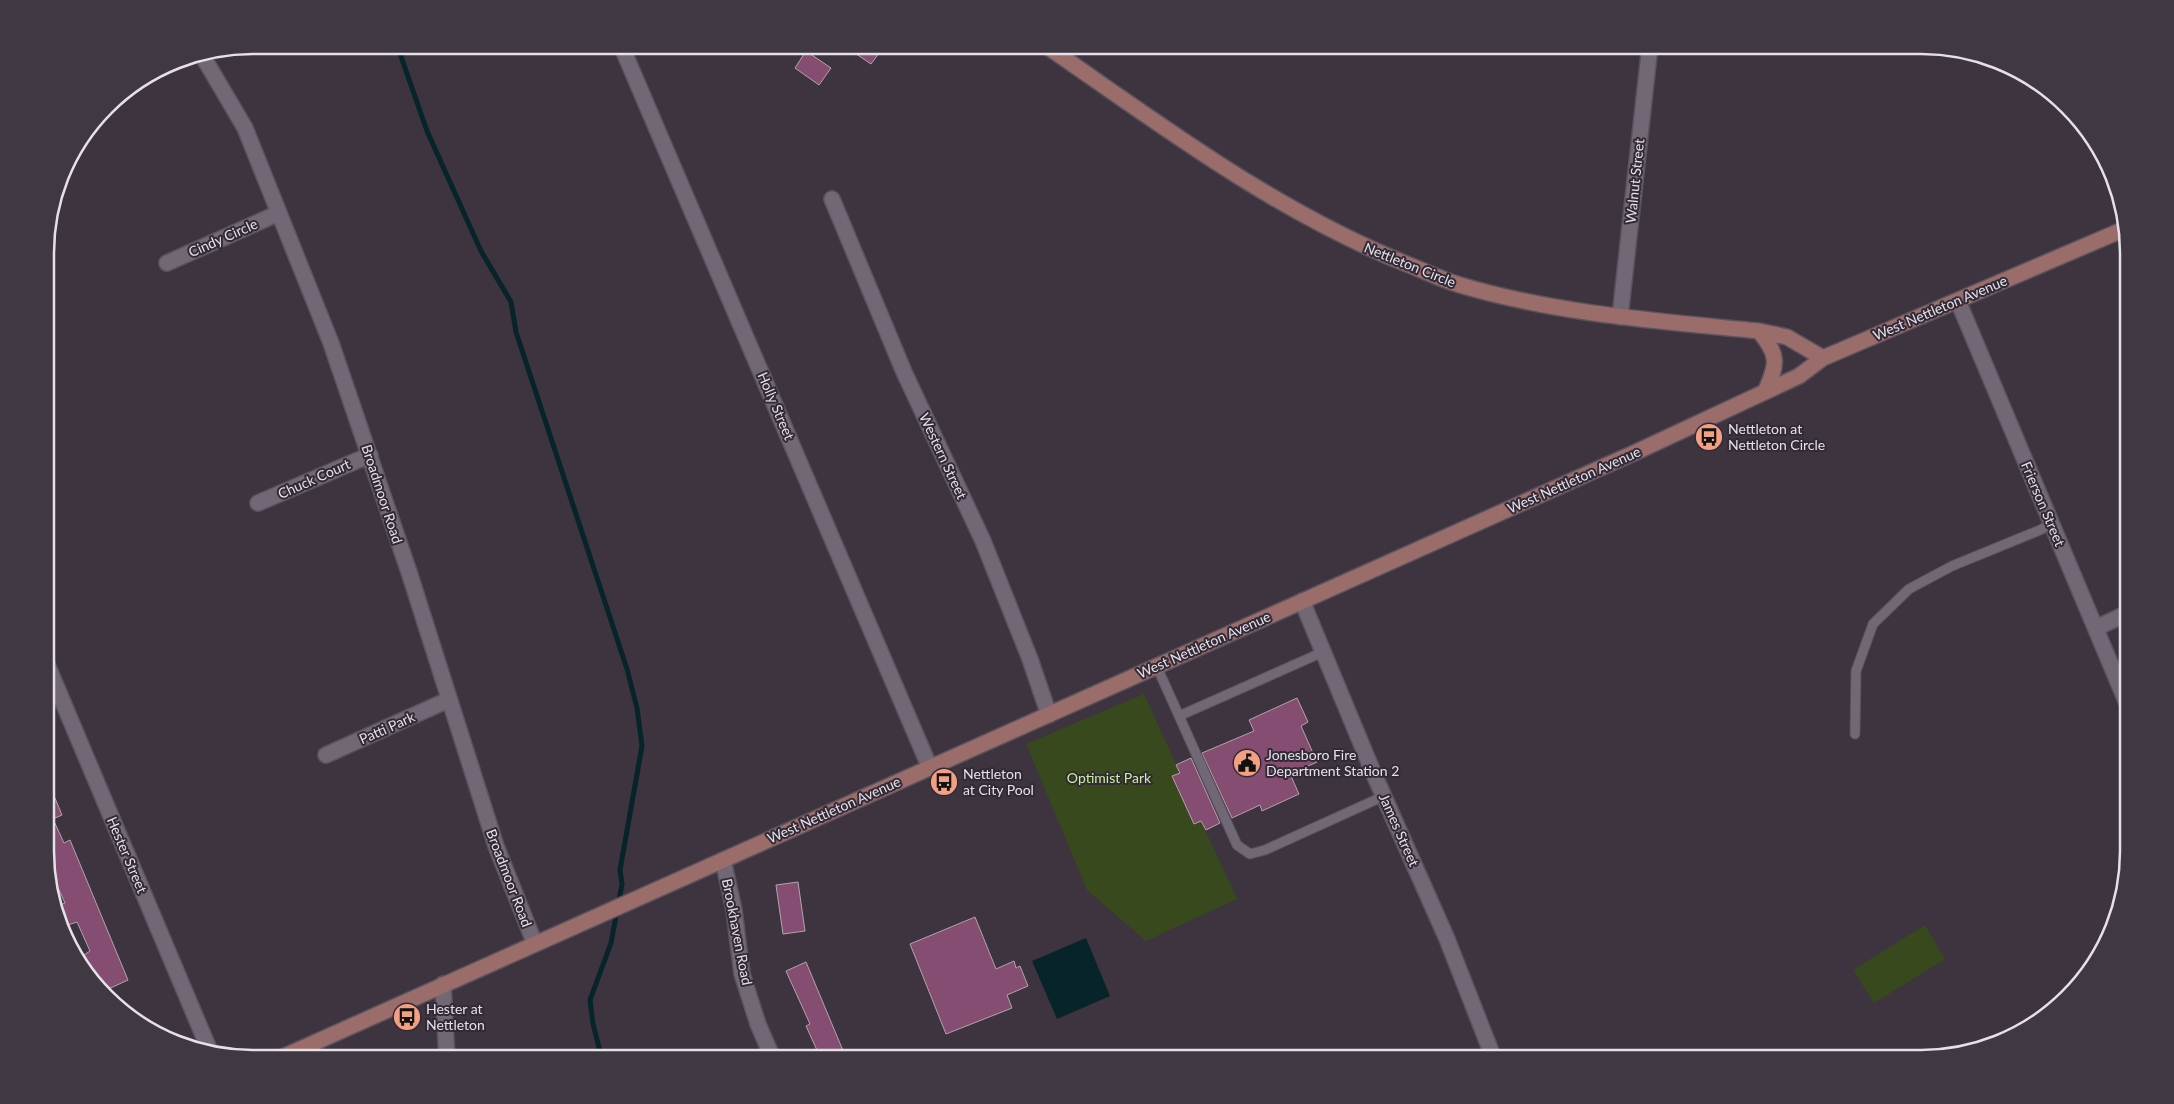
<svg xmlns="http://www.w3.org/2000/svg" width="2174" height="1104" viewBox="0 0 2174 1104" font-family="Lato,sans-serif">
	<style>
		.green { fill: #37491d }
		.water { fill: #07242a }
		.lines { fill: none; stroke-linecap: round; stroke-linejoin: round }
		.stream { stroke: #07242a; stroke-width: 5 }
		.building { fill: #854d71; stroke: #b3a3ac }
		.lane-casing { stroke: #5a525d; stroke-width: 11 }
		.street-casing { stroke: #5a525d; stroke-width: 18 }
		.secondary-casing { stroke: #5a525d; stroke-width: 18 }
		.lane { stroke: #726875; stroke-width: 9 }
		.street { stroke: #726875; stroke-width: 15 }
		.secondary { stroke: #9a6c6a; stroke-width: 15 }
		.labels { text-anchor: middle; stroke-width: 4; stroke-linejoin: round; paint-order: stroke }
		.street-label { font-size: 14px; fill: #e6e1e8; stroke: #322a36 }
		.poi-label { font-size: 14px; fill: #e6e1e8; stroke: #322a36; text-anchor: start }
		.park-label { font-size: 14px; fill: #c8f099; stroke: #322a36 }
		.rim { fill: none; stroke: #e6e1e8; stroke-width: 2.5 }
	</style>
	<rect width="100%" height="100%" fill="#3d3440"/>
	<path class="green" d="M1144 694 1180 773 1172 776 1194 824 1201 821 1237 899 1146 941 1087 890 1026 744Z
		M1925 925 1945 959 1874 1003 1853 970Z"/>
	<path class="water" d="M1086 938 1110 996 1057 1019 1032 961Z"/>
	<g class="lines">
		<path class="stream" d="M397 45 427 131 481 251 511 302 516 332 627 669 637 708 642 746 620 870 622 884 611 943 590 1000 593 1024 602 1059"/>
	</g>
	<path class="building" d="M843 45H885L871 64Z
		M806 51 831 68 819 85 795 68Z
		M1297 698 1308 722 1301 726 1317 762 1290 774 1299 794 1262 811 1260 805 1232 818 1202 753 1254 731 1249 720Z
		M1191 758 1220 823 1206 830 1201 821 1194 824 1172 776 1180 773 1176 765Z
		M47 779 62 815 53 819 64 843 70 840 128 980 104 991 95 974 88 977 81 966 78 959 90 951 77 922 68 925 60 905 65 903 49 868 55 865 47 846Z
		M798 882 805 931 783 934 776 885Z
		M975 917 996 969 1014 961 1016 968 1020 966 1028 986 1007 995 1012 1008 946 1034 910 944Z
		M806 962 844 1053 831 1059H821L806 1026 810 1024 786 971Z"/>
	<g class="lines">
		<defs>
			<path id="lane" d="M1157 667 1237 845 1250 854 1265 850 1384 796
				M1179 716 1323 652
				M1855 734 1856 671 1873 624 1909 589 1952 566 2040 530 2051 524"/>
			<path id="street" d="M621 45 930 768
				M202 55 245 128 331 343 409 572 496 846 535 944
				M832 199 904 372 983 541 1030 659 1049 715
				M167 263 279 213
				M1958 301 2129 708
				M1620 317 1650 45
				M258 503 370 455
				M1302 601 1373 772 1447 939 1494 1059
				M2096 628 2128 613
				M46 662 209 1049
				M326 755 448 700
				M723 860 734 910 742 974 758 1024 773 1059
				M443 984 447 1059"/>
			<path id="secondary" d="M1045 45C1161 125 1276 212 1409 265 1425 271 1442 280 1460 285 1557 314 1659 321 1759 331L1787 337 1823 358
				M1759 331C1779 356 1778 363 1765 392
				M278 1059 1634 453 1799 376 1823 358 2127 228"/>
		</defs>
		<use href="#lane" class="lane-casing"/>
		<use href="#street" class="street-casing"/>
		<use href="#secondary" class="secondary-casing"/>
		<use href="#lane" class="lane"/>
		<use href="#street" class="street"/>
		<use href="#secondary" class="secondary"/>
	</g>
	<defs>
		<symbol id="bus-disc" viewBox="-11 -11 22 22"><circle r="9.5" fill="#f39f83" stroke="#322a36"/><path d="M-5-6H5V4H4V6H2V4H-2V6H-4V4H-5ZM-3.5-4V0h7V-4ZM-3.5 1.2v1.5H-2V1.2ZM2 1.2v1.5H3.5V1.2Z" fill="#111"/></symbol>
		<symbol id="civic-disc" viewBox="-11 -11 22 22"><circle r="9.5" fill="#f39f83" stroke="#322a36"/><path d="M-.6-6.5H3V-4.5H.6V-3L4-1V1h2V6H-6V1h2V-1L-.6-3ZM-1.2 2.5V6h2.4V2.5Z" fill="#111"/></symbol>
	</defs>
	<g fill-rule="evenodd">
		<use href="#bus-disc" x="1693" y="421" width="32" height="32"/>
		<use href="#civic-disc" x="1231" y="747" width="32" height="32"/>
		<use href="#bus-disc" x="928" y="766" width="32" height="32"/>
		<use href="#bus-disc" x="391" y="1001" width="32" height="32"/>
	</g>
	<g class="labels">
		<g class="street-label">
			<text transform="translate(1635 181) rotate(-84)" y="5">Walnut Street</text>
			<text transform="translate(223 238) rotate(-24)" y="5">Cindy Circle</text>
			<text transform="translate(1410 265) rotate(22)" y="5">Nettleton Circle</text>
			<text transform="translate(1940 308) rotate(-23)" y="5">West Nettleton Avenue</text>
			<text transform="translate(776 406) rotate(67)" y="5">Holly Street</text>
			<text transform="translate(943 456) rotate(65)" y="5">Western Street</text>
			<text transform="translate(314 479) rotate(-24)" y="5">Chuck Court</text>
			<text transform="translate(1574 480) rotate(-24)" y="5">West Nettleton Avenue</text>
			<text transform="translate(382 494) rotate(72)" y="5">Broadmoor Road</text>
			<text transform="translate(2043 504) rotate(67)" y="5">Frierson Street</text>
			<text transform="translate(1204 645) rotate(-24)" y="5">West Nettleton Avenue</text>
			<text transform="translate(387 728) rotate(-24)" y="5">Patti Park</text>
			<text transform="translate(834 810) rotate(-24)" y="5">West Nettleton Avenue</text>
			<text transform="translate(1399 830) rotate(66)" y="5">James Street</text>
			<text transform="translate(127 855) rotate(67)" y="5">Hester Street</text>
			<text transform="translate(509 878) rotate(69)" y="5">Broadmoor Road</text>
			<text transform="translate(737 932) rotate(79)" y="5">Brookhaven Road</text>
		</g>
		<g class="poi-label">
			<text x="1728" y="434">Nettleton at<tspan x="1728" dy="16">Nettleton Circle</tspan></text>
			<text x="1266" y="760">Jonesboro Fire<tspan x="1266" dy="16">Department Station 2</tspan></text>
			<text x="963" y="779">Nettleton<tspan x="963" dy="16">at City Pool</tspan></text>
			<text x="426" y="1014">Hester at<tspan x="426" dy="16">Nettleton</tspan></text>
		</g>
		<g class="park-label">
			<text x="1109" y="783">Optimist Park</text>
		</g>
	</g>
	<path d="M0 0H2174V1104H0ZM253 54H1921A199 199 0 0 1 2120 253V851A199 199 0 0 1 1921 1050H253A199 199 0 0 1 54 851V253A199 199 0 0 1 253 54Z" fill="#403944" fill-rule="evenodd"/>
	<path class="rim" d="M253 54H1921A199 199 0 0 1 2120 253V851A199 199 0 0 1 1921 1050H253A199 199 0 0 1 54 851V253A199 199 0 0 1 253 54Z"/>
</svg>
